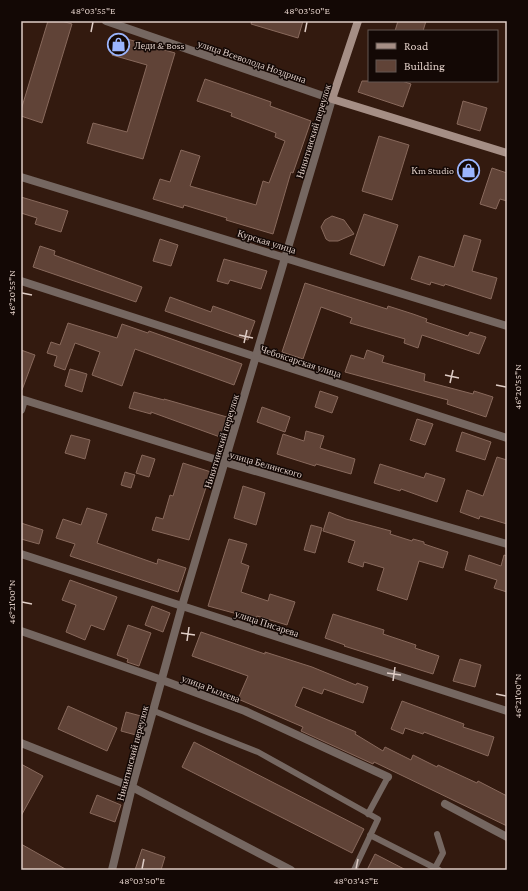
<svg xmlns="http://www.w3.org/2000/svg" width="528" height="891" viewBox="0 0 528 891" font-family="'Crimson Pro',serif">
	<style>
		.building { fill: #604337; stroke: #88695c }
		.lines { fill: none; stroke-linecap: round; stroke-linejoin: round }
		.service { stroke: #756761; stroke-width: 6 }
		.minor { stroke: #756761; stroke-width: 8 }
		.tertiary { stroke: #756761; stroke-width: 8 }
		.secondary { stroke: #a58e85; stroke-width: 8 }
		.ticks { fill: none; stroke: #dfcdc6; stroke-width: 1.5 }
		.labels { text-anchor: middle; stroke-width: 3; stroke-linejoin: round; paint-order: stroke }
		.poi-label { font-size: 10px; fill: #dfcdc6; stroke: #130805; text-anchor: start }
		.street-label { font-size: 10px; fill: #dfcdc6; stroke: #130805 }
		.neatline { fill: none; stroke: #dfcdc6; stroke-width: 1.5 }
		.ticks-label { font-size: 10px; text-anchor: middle; fill: #dfcdc6 }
	</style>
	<rect width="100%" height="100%" fill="#331a0f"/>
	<path class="building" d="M48 21H62L72 24 42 123 21 116V110Z
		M252 21H303L298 38 251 24Z
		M398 21H426L423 31H395Z
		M117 36 175 53 143 159 87 143 93 123 127 132 147 65 112 55Z
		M205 79 271 102 270 106 311 121 293 173 291 172 273 234 226 220 227 218 184 205 183 208 153 199 160 179 170 182 181 150 200 156 190 186 256 205 263 181 269 183 285 141 275 137 276 133 231 116 232 113 197 101Z
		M362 81H402L411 84 403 107 358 92Z
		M463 101 487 108 480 131 457 124Z
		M379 136 409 145 392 200 362 191Z
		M492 168 507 173V201L500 199 496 209 480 204Z
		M21 197 68 211 61 232 35 224 37 218 21 213Z
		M364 214 398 225 384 266 350 254Z
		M332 216 344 220 354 234 338 241H329L326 239 321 227 325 220Z
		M464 235 481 240 472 271 497 278 491 299 445 284 444 286 431 282 430 285 411 279 419 256 454 267Z
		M160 239 178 245 171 266 153 261Z
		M40 246 55 251 54 255 142 287 136 302 33 267Z
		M224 259 267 271 261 289 230 280 228 284 217 281Z
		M305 283 387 309 388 306 413 314 427 319 426 322 468 336 470 332 486 337 479 354 422 335 418 348 404 343 405 339 350 323 352 318 321 307 303 359 282 352Z
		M170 297 211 312 213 306 255 321 248 340 165 311Z
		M68 323 117 338 122 324 148 333 149 331 242 364 234 385 135 349 122 386 92 375 100 352 75 343 65 370 54 366 57 356 47 353 51 342 60 345Z
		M21 350 35 355 22 390H21Z
		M367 350 384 356 382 362 425 374 424 381 473 394 474 391 493 397 486 417 447 404 448 400 345 372 351 355 364 359Z
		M70 369 87 374 82 392 65 386Z
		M320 391 338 397 332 413 315 407Z
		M134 392 164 400V399L227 417 220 437 151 412V414L129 408Z
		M262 407 290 417 285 432 257 422Z
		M417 419 433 424 425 445 410 440Z
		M306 431 324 436 320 448 355 459 351 474 316 464 315 466 277 454 283 434 304 441Z
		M462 432 491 442 485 460 456 451Z
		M71 435 90 440 85 459 65 453Z
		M142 455 155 459 149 477 136 473Z
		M497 457 507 460V524L480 516 479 519 460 512 467 490 483 496Z
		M183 463 211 472 189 540 152 530 156 517 163 519 170 495 173 496Z
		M380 464 424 478 426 473 445 479 437 502 401 489 400 491 374 483Z
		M125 472 135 475 131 488 121 485Z
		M243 486 265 493 256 525 234 518Z
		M87 508 107 514 97 543 157 564 158 559 186 568 178 592 70 556 75 544 56 538 63 519 81 525Z
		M329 512 346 519 391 531 390 534 412 541 413 539 424 542V544L448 552 443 568 419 561 407 600 377 590 384 568 364 562 363 567 348 562 355 541 323 531Z
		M21 523 43 530 39 544 21 539Z
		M311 525 322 528 315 553 304 550Z
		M229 539 247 544 241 563 249 566 241 592 268 601 270 594 295 602 287 625 257 616 256 619 208 606Z
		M469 555 501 566 504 555 507 556V592L494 588 497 580 465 570Z
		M70 580 117 597 104 630 91 625 85 640 66 632 76 605 62 600Z
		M152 606 170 613 163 632 145 625Z
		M333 614 384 630 383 634 416 645 415 648 439 656 433 674 344 646 345 645 325 638Z
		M128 625 151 633 139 666 127 662 128 659 117 655Z
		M201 632 265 654V652L312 667 356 685 357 683 368 687 363 703 324 689 322 694 303 687 295 706 356 732 355 734 383 751 385 747 411 760 413 755 437 767 438 765 477 783 478 781 507 796V826L374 762 373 764 301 731 303 727 238 699 248 676 192 656Z
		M460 659 481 665 475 687 453 681Z
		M402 701 464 724 463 727 494 737 488 756 424 732 423 734 405 728 403 734 391 729Z
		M68 706 117 728 107 751 58 729Z
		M126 712 141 716 136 735 121 731Z
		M194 742 364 829 352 853 182 767Z
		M21 764 43 776 21 816Z
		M97 795 121 805 115 822 90 813Z
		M21 844 67 870H21Z
		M142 849 165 857 161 870H135Z
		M375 854 406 870H367Z"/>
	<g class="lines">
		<path class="service" d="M154 711 258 752 378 819 354 870
			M368 814 388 777
			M370 835 439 870
			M435 868 443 853 437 834"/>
		<path class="minor" d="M106 21 332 99
			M21 177 507 326
			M21 281 507 438
			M21 399 224 462 507 544
			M21 410 24 400
			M21 554 507 711
			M21 631 162 680 245 711 388 777
			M21 743 132 787 112 870
			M445 804 507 837"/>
		<path class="tertiary" d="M291 870 132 787 182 606 332 99"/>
		<path class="secondary" d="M358 21 332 99 507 153"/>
	</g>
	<path class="ticks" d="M91 32 93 22M305 32 307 22M22 293 32 295M239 335 253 338M244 343 247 330M445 375 459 378M450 383 453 370M496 385 506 387M22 602 32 604M181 633 195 635M187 641 189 627M387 673 401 675M393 681 395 667M496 694 506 696M142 869 144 859M356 869 358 859"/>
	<defs>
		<symbol id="shop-ring" viewBox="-11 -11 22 22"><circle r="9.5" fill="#130805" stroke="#9bb5fd" stroke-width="1.5"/><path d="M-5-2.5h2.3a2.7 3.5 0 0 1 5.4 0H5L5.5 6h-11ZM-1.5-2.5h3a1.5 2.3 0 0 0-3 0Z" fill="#9bb5fd"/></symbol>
	</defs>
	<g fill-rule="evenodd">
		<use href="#shop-ring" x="106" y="32" width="25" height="25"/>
		<use href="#shop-ring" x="456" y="158" width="25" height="25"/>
	</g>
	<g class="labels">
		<g class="poi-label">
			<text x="134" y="49">Леди &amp; Boss</text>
			<text x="454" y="174" text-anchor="end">Кm Studio</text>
		</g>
		<g class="street-label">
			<text transform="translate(252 61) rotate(19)" y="4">улица Всеволода Ноздрина</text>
			<text transform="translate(313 131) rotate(-73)" y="4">Никитинский переулок</text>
			<text transform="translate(267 241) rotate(17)" y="4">Курская улица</text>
			<text transform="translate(301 361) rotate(18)" y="4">Чебоксарская улица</text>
			<text transform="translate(221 441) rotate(-73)" y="4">Никитинский переулок</text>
			<text transform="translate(266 464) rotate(16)" y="4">улица Белинского</text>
			<text transform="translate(267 623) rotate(18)" y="4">улица Писарева</text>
			<text transform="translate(211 688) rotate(21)" y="4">улица Рылеева</text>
			<text transform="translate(132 753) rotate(-75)" y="4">Никитинский переулок</text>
		</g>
	</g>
	<rect width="528" height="891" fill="none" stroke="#130805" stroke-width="44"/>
	<rect x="368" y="30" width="130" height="52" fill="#130805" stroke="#655752"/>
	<rect x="376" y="43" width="20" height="6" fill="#a58e85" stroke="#655752"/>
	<text x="404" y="50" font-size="12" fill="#dfcdc6">Road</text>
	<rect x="376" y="60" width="20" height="12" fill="#604337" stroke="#655752"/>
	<text x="404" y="70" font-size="12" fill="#dfcdc6">Building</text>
	<rect x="22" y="22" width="484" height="847" class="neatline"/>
	<g class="ticks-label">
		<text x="93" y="14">48°03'55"E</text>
		<text x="307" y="14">48°03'50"E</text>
		<text transform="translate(11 293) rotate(-90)" y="4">46°20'55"N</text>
		<text transform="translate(517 387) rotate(-90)" y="4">46°20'55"N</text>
		<text transform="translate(11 602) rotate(-90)" y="4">46°21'00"N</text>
		<text transform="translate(517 696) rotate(-90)" y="4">46°21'00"N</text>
		<text x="142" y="884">48°03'50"E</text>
		<text x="356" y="884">48°03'45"E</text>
	</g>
</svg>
